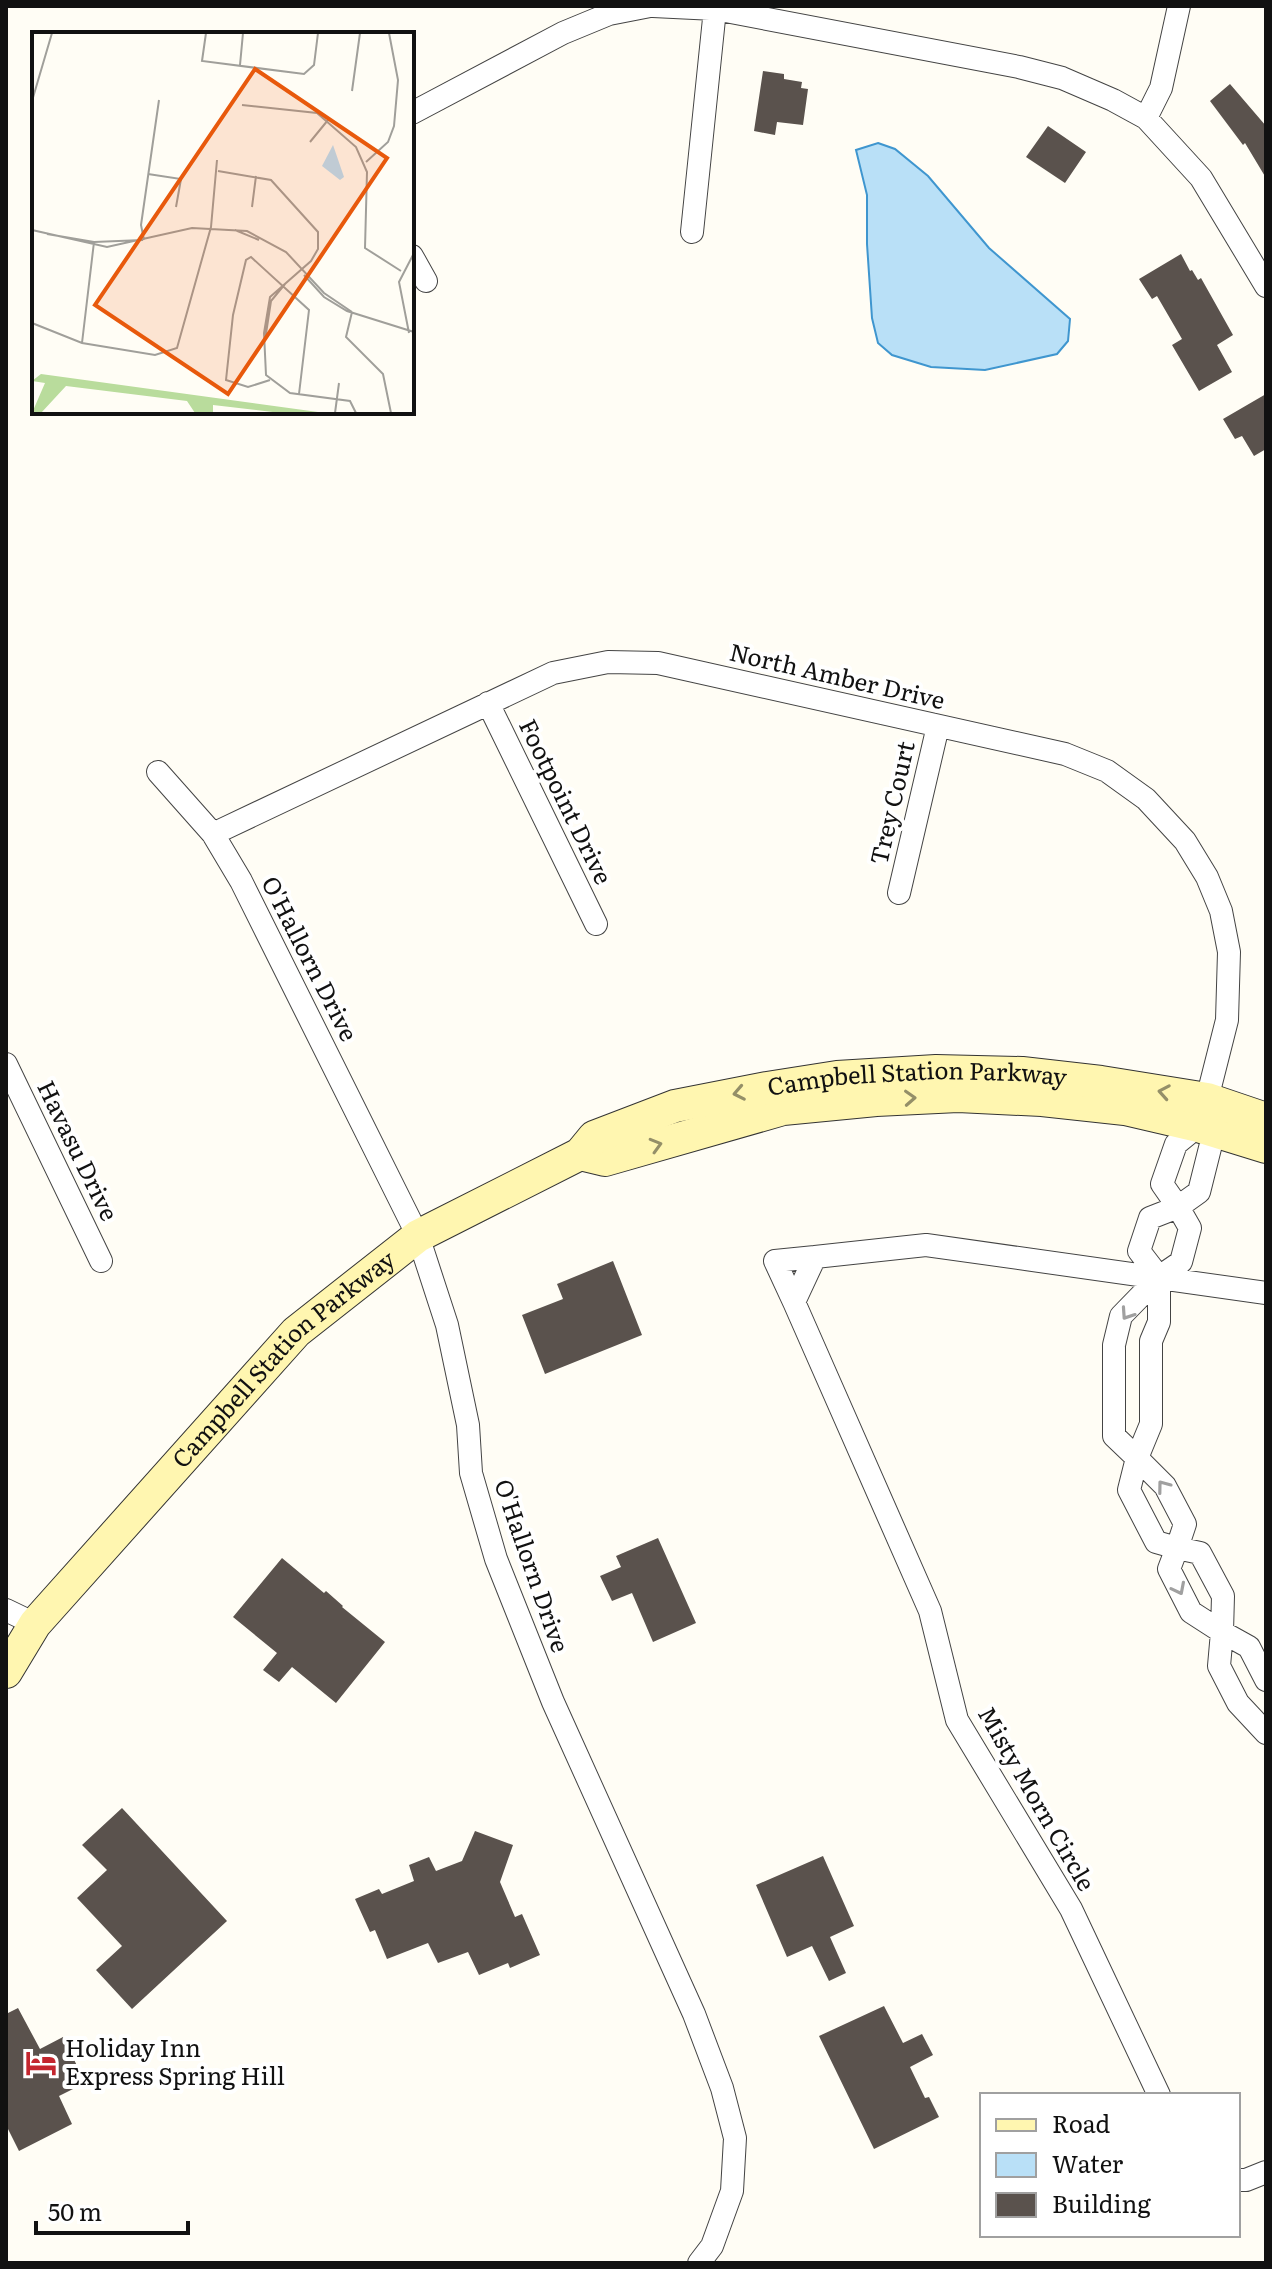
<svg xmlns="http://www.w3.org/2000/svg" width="1272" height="2269" viewBox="0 0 1272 2269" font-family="Literata,serif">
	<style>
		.water { fill: #b9e0f7; stroke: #3f96cf; stroke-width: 2 }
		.building { fill: #5a524d }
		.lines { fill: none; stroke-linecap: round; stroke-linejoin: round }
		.street-casing { stroke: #444; stroke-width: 24 }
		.secondary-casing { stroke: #333; stroke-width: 34 }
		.street { stroke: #fff; stroke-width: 22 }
		.secondary { stroke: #fff6b0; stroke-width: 32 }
		.oneway { stroke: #948f68 }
		.oneway2 { stroke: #a0a0a0 }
		.labels { text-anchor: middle; stroke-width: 8; stroke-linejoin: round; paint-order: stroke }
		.street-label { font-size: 24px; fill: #111; stroke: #fff }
		.poi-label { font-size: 24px; fill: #111; stroke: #fff; text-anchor: start }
		.inset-road { fill: none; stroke: #a09f9a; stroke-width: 2 }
		.view { fill: #e8590c; fill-opacity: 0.15; stroke: #e8590c; stroke-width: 4 }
		.inset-edge { fill: none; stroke: #111; stroke-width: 4 }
	</style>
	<rect width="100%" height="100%" fill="#fffdf5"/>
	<path class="water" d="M878 143 895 149 928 176 989 248 1070 319 1068 341 1057 354 985 370 931 367 892 355 878 343 872 318 867 244V195L856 150Z"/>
	<path class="building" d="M763 71 784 74V79L802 82 801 88 808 89 803 125 777 122 775 135 754 131Z
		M1230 84 1266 126V178L1245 143 1243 145 1210 101Z
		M1048 126 1086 152 1065 183 1026 157Z
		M1181 254 1190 271 1192 270 1198 280 1201 278 1233 335 1217 345 1232 372 1199 391 1172 345 1182 339 1157 296 1152 299 1139 279Z
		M1266 394V449L1254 456 1242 436 1235 439 1223 419Z
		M613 1261 642 1335 545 1374 522 1315 563 1299 557 1284Z
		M658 1538 696 1623 653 1642 632 1593 612 1601 600 1576 621 1567 616 1556Z
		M282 1558 324 1593 326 1591 343 1606 342 1607 385 1642 336 1703 292 1667 279 1682 263 1670 277 1653 233 1617Z
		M122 1808 227 1921 132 2009 96 1970 122 1946 77 1898 107 1870 82 1845Z
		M475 1831 513 1845 500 1882 515 1917 522 1914 540 1955 510 1968 508 1963 479 1975 468 1952 438 1963 428 1943 387 1959 375 1930 370 1932 355 1899 379 1889 382 1894 414 1881 409 1865 429 1857 436 1871 462 1861Z
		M823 1856 854 1926 830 1937 846 1973 829 1981 812 1946 787 1957 756 1885Z
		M884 2006 903 2043 922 2034 933 2055 910 2067 925 2098 929 2097 939 2117 874 2149 819 2036Z
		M18 2008 40 2049 63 2037 82 2076 75 2079 79 2086 59 2096 72 2124 19 2151 6 2125V2014Z"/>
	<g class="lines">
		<defs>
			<path id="street" d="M653 6 715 9 1019 67 1062 78 1113 100 1146 118 1201 178 1266 286
				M412 113 563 33 609 14 650 6
				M1146 118 1161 88 1179 6
				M692 232 715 9
				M412 256 426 281
				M488 703 596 924
				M158 772 213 834 241 881 418 1236 447 1325 468 1425 471 1473 496 1559 553 1702 694 2014 722 2088 735 2138 732 2191 712 2246 699 2263
				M213 834 553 673 608 662 658 663 1065 754 1107 771 1146 799 1185 841 1207 877 1221 911 1229 952 1227 1020 1207 1099
				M899 893 938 726
				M6 1064 101 1261
				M794 1302 775 1261 815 1257
				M6 1610 35 1624
				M1266 1680 1249 1647 1222 1632 1223 1596 1200 1553 1177 1548 1185 1524 1165 1486 1137 1458 1151 1424V1341L1159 1322V1277L1181 1262 1190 1228 1178 1207 1199 1192 1212 1140 1198 1126 1176 1144 1162 1184 1178 1207 1150 1218 1139 1251 1159 1277 1121 1316 1114 1345V1436L1137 1458 1129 1490 1156 1542 1177 1548 1169 1569 1191 1612 1222 1632 1219 1666 1238 1703 1266 1733
				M1159 2095 1071 1909 957 1720 930 1611 794 1302 815 1257 926 1245 1266 1293
				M1238 2180H1246L1266 2172"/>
			<g id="secondary">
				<path d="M580 1154 605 1160 783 1109 876 1100 958 1096 1042 1100 1125 1109 1198 1126 1266 1147"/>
				<path id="s1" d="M6 1672 35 1624 296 1332 418 1236 580 1154 594 1137 675 1106 767 1088 837 1077 936 1071 1022 1073 1101 1082 1207 1099 1266 1119"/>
			</g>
		</defs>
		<use href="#street" class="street-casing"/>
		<use href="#secondary" class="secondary-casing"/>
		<use href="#street" class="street"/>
		<use href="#secondary" class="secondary"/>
	</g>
	<defs><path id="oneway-chevron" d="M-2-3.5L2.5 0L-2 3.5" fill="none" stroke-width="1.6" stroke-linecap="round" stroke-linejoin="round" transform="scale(2)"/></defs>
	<g class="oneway">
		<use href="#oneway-chevron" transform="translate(1164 1092) rotate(-170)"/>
		<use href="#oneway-chevron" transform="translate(739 1093) rotate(169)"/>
		<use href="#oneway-chevron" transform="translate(910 1098) rotate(-3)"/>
		<use href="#oneway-chevron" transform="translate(656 1145) rotate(-16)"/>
	</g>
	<g class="oneway2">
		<use href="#oneway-chevron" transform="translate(1127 1314) rotate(124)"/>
		<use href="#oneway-chevron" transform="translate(1163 1486) rotate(-127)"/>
		<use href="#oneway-chevron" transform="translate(1179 1589) rotate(63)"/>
	</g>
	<defs>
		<symbol id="hotel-bare" viewBox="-9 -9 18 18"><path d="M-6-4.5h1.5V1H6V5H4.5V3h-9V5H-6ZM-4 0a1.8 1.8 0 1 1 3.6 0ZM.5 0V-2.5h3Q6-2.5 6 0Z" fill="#c4262e" stroke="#fff" stroke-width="2.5" paint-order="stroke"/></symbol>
	</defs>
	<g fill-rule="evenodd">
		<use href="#hotel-bare" x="19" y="2041" width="44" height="44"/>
	</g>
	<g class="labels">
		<g class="street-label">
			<text transform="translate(837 677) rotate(13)" y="8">North Amber Drive</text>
			<text transform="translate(565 802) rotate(64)" y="8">Footpoint Drive</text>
			<text transform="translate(893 803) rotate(-77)" y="8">Trey Court</text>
			<text transform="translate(309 959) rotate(63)" y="8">O'Hallorn Drive</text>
			<text dy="8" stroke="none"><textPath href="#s1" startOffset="1138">Campbell Station Parkway</textPath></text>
			<text transform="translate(77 1151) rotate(64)" y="8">Havasu Drive</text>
			<text dy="8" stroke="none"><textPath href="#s1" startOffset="420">Campbell Station Parkway</textPath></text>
			<text transform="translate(531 1566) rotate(71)" y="8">O'Hallorn Drive</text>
			<text transform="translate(1036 1799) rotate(60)" y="8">Misty Morn Circle</text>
		</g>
		<g class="poi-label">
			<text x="65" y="2057">Holiday Inn<tspan x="65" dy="28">Express Spring Hill</tspan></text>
		</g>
	</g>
	<g transform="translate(32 32)">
		<rect width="382" height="382" fill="#fffdf5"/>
		<path d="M9 342 286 380 249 381 181 373V381H163L155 369 34 354 9 381H0L13 351 0 349Z" fill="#b9dc9c"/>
		<path d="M301 113 312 145 308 148 290 134Z" fill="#b9e0f7"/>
		<path class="inset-road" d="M174 1 170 29 272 42 282 33 286 1M208 33 211 1M320 59 328 1M0 69 20 1M210 73 285 81 324 115 335 140 333 216 369 239M278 110 296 88M334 130 356 110 362 94 366 48 357 1M186 139 239 148 286 200V217L279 229 238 265 232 301 234 343 258 361 318 369 324 381M116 142 149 147 144 175M220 175 224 144M0 198 75 215 160 196 215 199 254 220 292 261 320 280M203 198 227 208M15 202 62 210 111 208M112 208 109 193 127 68M272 243 292 265 315 279 382 300M320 280 314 305 351 342 359 381M0 291 50 311 123 323 145 316 179 195 185 128M377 301 367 250 382 221M233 308 239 269 253 252M50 311 62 210M238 348 216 355 194 348 201 283 214 228 219 225 277 278 267 362M303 381 307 351"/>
		<path class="view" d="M223 37 355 126 196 362 63 273Z"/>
		<rect width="382" height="382" class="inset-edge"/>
	</g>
	<rect width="1272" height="2269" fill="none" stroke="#111111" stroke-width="16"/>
	<rect x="980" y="2093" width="260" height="144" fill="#ffffff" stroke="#a0a0a0" stroke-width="2"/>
	<rect x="996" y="2119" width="40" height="12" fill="#fff6b0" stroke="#a0a0a0" stroke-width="2"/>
	<text x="1052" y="2133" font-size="24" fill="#111111">Road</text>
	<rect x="996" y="2153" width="40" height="24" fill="#b9e0f7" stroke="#a0a0a0" stroke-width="2"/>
	<text x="1052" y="2173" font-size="24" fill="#111111">Water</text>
	<rect x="996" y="2193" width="40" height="24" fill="#5a524d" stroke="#a0a0a0" stroke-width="2"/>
	<text x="1052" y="2213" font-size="24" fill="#111111">Building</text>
	<path d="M36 2221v12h152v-12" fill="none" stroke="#111111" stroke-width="4"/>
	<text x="48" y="2221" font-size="24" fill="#111111" stroke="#ffffff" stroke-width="6" paint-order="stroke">50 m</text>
</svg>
